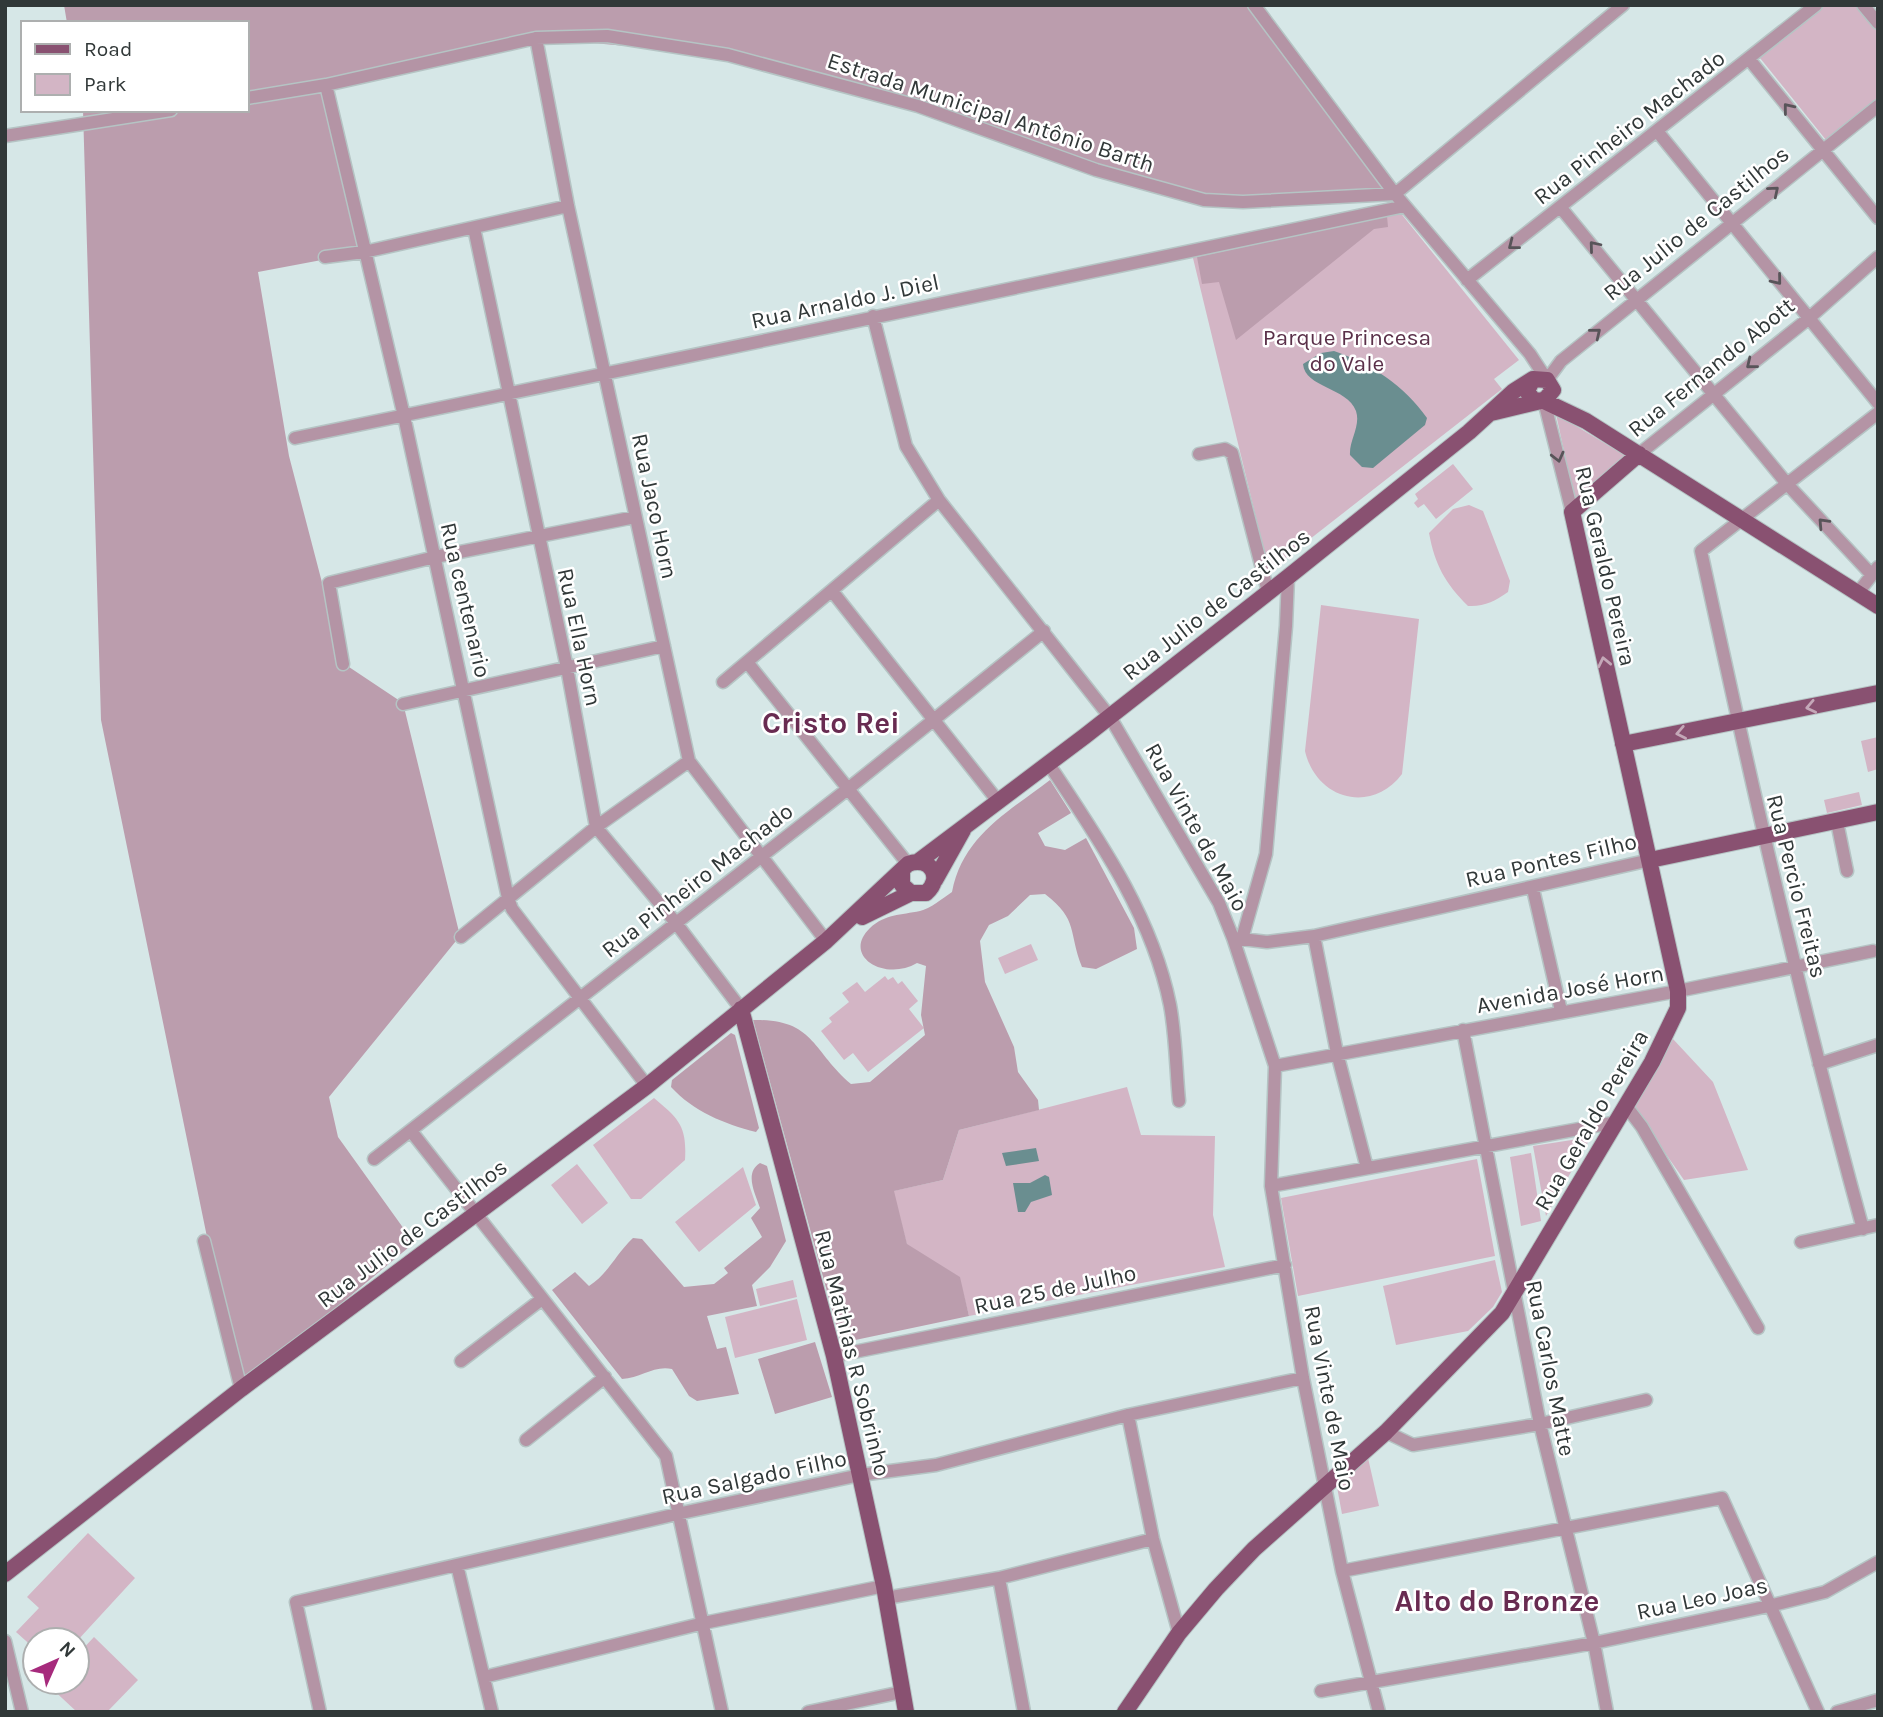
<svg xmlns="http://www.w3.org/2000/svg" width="1883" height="1717" viewBox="0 0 1883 1717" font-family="Karla,sans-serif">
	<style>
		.green { fill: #d3b5c5 }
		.forest { fill: #bb9dad }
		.water { fill: #6a8e90 }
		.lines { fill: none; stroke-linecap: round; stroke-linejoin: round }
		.minor-casing { stroke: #b5c4c4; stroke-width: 15 }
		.major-casing { stroke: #b5c4c4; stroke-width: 18 }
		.minor { stroke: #b494a5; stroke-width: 12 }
		.major { stroke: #895171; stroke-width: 16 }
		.oneway { stroke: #585459 }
		.oneway2 { stroke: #c4a8b8 }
		.labels { text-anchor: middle; stroke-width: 5; stroke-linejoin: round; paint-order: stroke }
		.street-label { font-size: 23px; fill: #313838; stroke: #fff }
		.park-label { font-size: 23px; fill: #5a3049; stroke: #fff }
		.district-label { font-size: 30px; font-weight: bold; fill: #682b51; stroke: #fff }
	</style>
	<rect width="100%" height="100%" fill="#d6e7e7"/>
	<path class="green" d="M1825 5H1857L1878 31V98L1826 140 1760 58Z
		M1399 211 1519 360 1494 379 1502 389 1269 571 1192 254Z
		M1556 414 1626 456 1575 502Z
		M1453 464 1473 489 1436 519 1424 504 1418 508 1414 503 1418 499 1415 494Z
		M1469 505 1483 511 1510 581 1508 592C1495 601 1484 607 1468 606 1445 583 1435 565 1429 533L1453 509Z
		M1321 605 1419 619 1402 774C1371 815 1316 799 1305 751Z
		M1878 737V769L1868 772 1861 741Z
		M1859 792 1862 805 1827 813 1824 800Z
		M1031 944 1038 960 1005 974 998 958Z
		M885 976 888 980 893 977 898 984 902 981 918 1001 909 1009 924 1028 868 1072 853 1053 844 1060 821 1031 832 1022 829 1018 849 1002 842 993 857 982 865 992Z
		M1673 1039 1713 1082 1748 1170 1684 1180 1633 1107Z
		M1127 1087 1141 1135 1215 1136 1213 1215 1225 1267 969 1316 959 1277 907 1245 893 1191 943 1180 959 1130Z
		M654 1098C679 1119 687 1126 685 1160L641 1199H631L593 1145Z
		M1591 1137 1546 1216 1533 1146Z
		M1531 1153 1541 1221 1521 1226 1510 1157Z
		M1477 1159 1495 1256 1298 1296 1281 1198Z
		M577 1164 608 1203 582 1224 551 1185Z
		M743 1167 756 1205 699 1252 675 1222Z
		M1495 1260 1502 1292 1493 1307 1468 1331 1396 1345 1383 1286Z
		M793 1280 797 1297 760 1306 756 1289Z
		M797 1299 807 1340 735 1358 725 1317Z
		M1368 1458 1379 1506 1342 1514 1337 1487Z
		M88 1533 135 1578 77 1641 35 1640V1649L16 1632 39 1608 27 1597Z
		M94 1637 138 1680 107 1712H77L48 1685 51 1682H77V1655Z"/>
	<path class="forest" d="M64 5H1254L1395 194 1204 200 918 106 728 55 536 38 326 85 364 252 258 272 289 456 343 663 403 703 460 936 329 1097 338 1137 414 1243 244 1384 207 1237 101 720 83 110H247V23H67Z
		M1387 216 1388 227 1374 229 1236 340 1219 282 1202 284 1197 257Z
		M1050 780 1071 813 1038 833 1045 846 1065 850 1086 838 1134 928 1137 949 1096 969 1082 967C1068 932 1079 920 1045 894L1030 895 1008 916 989 925 980 941 985 982 1014 1047 1018 1072 1038 1100 1039 1110 959 1130 943 1180 894 1191 907 1244 960 1277 969 1316 841 1343 753 1020C815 1019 811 1050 851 1084L870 1082 925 1035 921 1015 926 966 917 963C885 982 841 956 870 928 885 914 901 915 920 911 930 909 943 898 952 892 963 836 1007 813 1050 780Z
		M731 1033 735 1035 759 1128 756 1132C724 1124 693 1111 671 1087L672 1080Z
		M760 1163 767 1166 786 1241 770 1267 752 1285 757 1306 707 1316 717 1349 726 1347 739 1394 697 1401 689 1396 672 1369C654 1365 641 1378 622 1379L552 1290 575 1272 589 1286C609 1273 615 1255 633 1238L642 1239 684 1287 714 1284 728 1273 724 1268 762 1237 751 1218 760 1208C755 1193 744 1173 760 1163Z
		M815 1342 832 1397 775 1414 758 1359Z"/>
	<path class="water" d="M1334 351C1371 364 1404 385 1427 418L1425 425 1373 468 1362 467 1350 455C1349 440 1361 426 1356 411 1347 387 1305 388 1303 364L1321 353Z
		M1036 1148 1039 1161 1006 1166 1002 1153Z
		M1045 1175 1049 1177 1052 1195 1031 1202 1025 1212H1018L1013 1183H1030Z"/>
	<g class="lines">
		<defs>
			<path id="minor" d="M1254 5 1395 194 1530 354 1547 380 1561 361 1878 106
				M1863 5 1878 23
				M536 38 568 206 689 761 826 941
				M1749 59 1878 218
				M326 85 404 416 508 898 512 909 647 1086
				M247 98 326 85 536 38 607 36 728 55 918 106 1096 170 1204 200 1243 202 1395 194
				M1657 131 1878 403
				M5 136 171 110
				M1395 194 1623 5
				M1561 208 1788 485 1870 573
				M474 228 567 668 596 827 676 923 741 1009
				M325 257 364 252 568 206
				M1467 280 1816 5
				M873 316 906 446 939 500 1110 717 1219 903 1233 938 1275 1066 1271 1186 1303 1378 1342 1571 1379 1712
				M1544 401 1572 512
				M295 438C666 364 1034 281 1405 206
				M1199 454 1225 449 1232 453 1268 592
				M1639 454 1808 319 1878 257
				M832 591 997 800
				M1857 594 1878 567
				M747 662 908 864
				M343 664 329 583 435 557 635 517
				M723 682 939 500
				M403 704 664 646
				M1048 763C1098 838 1152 915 1170 1005 1176 1037 1176 1070 1179 1101
				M1837 822 1847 871
				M1533 889 1561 1011
				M1314 936 1337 1053 1367 1168
				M461 937 596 827 689 761
				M1233 938 1267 942 1314 936 1650 860
				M1242 939 1266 854 1286 626 1288 577
				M1463 1030 1540 1424 1594 1643 1607 1712
				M1819 1064 1878 1045
				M1275 1066 1678 991 1873 951
				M1626 1106 1642 1127 1758 1328
				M411 1131 666 1456 722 1712
				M374 1159 849 788 1044 631
				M1271 1186 1617 1122
				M1863 1229C1801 1004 1750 778 1701 551L1878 413
				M204 1241 241 1389
				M1801 1242 1878 1225
				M834 1356 1285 1265
				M461 1361 542 1299
				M1128 1415 1153 1539 1179 1633
				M1386 1432 1413 1445 1540 1424 1646 1400
				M526 1440 605 1377
				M457 1565 492 1712
				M1342 1571 1722 1498 1818 1712
				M999 1578 1024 1712
				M886 1598 999 1578 1153 1539
				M5 1641 22 1712
				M484 1677 704 1623 884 1586
				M1321 1691 1594 1643 1769 1606 1825 1592 1878 1562
				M320 1712 296 1602 677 1514 860 1475 936 1465 1128 1415 1303 1378
				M808 1712 902 1692
				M1837 1712 1878 1700"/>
			<path id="major" d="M1533 379 1527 391 1533 400 1544 401 1586 421 1878 606
				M1491 413 1541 401
				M1623 744 1878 693
				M1650 860 1878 812
				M919 861 1085 736 1288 577 1469 432 1514 391 1533 379 1547 380 1553 390 1544 401
				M935 880 963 830
				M862 917 911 893
				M741 1009 834 1356 884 1586 906 1712
				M5 1574 241 1389 647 1086 826 941 908 864C930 855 944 878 926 893H911L902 885V873
				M1125 1712 1179 1633 1216 1589 1254 1549 1386 1432 1502 1313 1652 1062 1678 1008V991L1572 512 1639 454"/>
		</defs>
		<use href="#minor" class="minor-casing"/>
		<use href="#major" class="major-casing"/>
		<use href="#minor" class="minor"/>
		<use href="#major" class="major"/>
	</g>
	<defs><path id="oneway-chevron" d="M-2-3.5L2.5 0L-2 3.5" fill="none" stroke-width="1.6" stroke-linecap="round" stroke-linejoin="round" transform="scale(1.75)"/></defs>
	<g class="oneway">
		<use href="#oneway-chevron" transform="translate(1788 108) rotate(-129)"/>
		<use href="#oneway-chevron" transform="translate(1774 191) rotate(-40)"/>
		<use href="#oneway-chevron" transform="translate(1513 245) rotate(142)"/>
		<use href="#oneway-chevron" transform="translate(1594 246) rotate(-130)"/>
		<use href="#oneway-chevron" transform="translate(1777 280) rotate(51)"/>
		<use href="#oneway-chevron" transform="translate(1596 333) rotate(-39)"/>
		<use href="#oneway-chevron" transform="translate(1751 364) rotate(141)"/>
		<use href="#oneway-chevron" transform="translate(1558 457) rotate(76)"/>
		<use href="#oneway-chevron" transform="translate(1823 523) rotate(-133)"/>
	</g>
	<g class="oneway2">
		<use href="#oneway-chevron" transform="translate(1604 662) rotate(-102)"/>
		<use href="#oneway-chevron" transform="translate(1811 707) rotate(168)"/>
		<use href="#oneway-chevron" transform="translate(1681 733) rotate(169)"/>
	</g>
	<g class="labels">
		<g class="street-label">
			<text transform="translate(991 112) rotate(18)" y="8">Estrada Municipal Antônio Barth</text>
			<text transform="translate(1629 127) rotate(-38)" y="8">Rua Pinheiro Machado</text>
			<text transform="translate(1696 223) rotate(-39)" y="8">Rua Julio de Castilhos</text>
			<text transform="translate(845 301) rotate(-12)" y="8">Rua Arnaldo J. Diel</text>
			<text transform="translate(1711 367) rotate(-39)" y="8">Rua Fernando Abott</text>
			<text transform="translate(655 506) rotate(78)" y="8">Rua Jaco Horn</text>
			<text transform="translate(1606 566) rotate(77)" y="8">Rua Geraldo Pereira</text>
			<text transform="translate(466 600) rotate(77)" y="8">Rua centenario</text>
			<text transform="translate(1216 604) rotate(-38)" y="8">Rua Julio de Castilhos</text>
			<text transform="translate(580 637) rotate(78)" y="8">Rua Ella Horn</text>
			<text transform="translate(1197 827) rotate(61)" y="8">Rua Vinte de Maio</text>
			<text transform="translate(1551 860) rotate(-13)" y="8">Rua Pontes Filho</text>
			<text transform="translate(697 880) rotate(-38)" y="8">Rua Pinheiro Machado</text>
			<text transform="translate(1797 886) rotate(76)" y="8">Rua Percio Freitas</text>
			<text transform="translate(1570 989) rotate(-10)" y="8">Avenida José Horn</text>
			<text transform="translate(1591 1120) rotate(-60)" y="8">Rua Geraldo Pereira</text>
			<text transform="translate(412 1233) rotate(-37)" y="8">Rua Julio de Castilhos</text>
			<text transform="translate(1055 1289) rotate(-12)" y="8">Rua 25 de Julho</text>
			<text transform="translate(853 1353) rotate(76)" y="8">Rua Mathias R Sobrinho</text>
			<text transform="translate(1551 1368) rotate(79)" y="8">Rua Carlos Matte</text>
			<text transform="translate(1330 1398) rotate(79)" y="8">Rua Vinte de Maio</text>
			<text transform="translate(754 1477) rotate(-12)" y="8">Rua Salgado Filho</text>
			<text transform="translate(1702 1598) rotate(-12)" y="8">Rua Leo Joas</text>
		</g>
		<g class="park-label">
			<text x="1347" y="345">Parque Princesa<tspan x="1347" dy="26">do Vale</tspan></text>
		</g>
		<g class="district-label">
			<text x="831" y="733">Cristo Rei</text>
			<text x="1497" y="1611">Alto do Bronze</text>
		</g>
	</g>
	<rect width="1883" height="1717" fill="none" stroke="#313838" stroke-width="14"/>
	<rect x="21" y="21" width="228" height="91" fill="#ffffff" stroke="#adafaf" stroke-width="2"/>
	<rect x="35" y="44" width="35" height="10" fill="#895171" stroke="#adafaf" stroke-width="2"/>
	<text x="84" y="56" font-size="21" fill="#313838">Road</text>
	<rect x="35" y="74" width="35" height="21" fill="#d3b5c5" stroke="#adafaf" stroke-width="2"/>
	<text x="84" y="91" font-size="21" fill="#313838">Park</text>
	<g transform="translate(56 1661) rotate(45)"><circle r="33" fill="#ffffff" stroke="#adafaf" stroke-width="2"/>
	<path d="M0-5L12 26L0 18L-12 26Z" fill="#a62a7c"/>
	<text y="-10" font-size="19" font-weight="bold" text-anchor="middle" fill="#313838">N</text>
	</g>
</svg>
